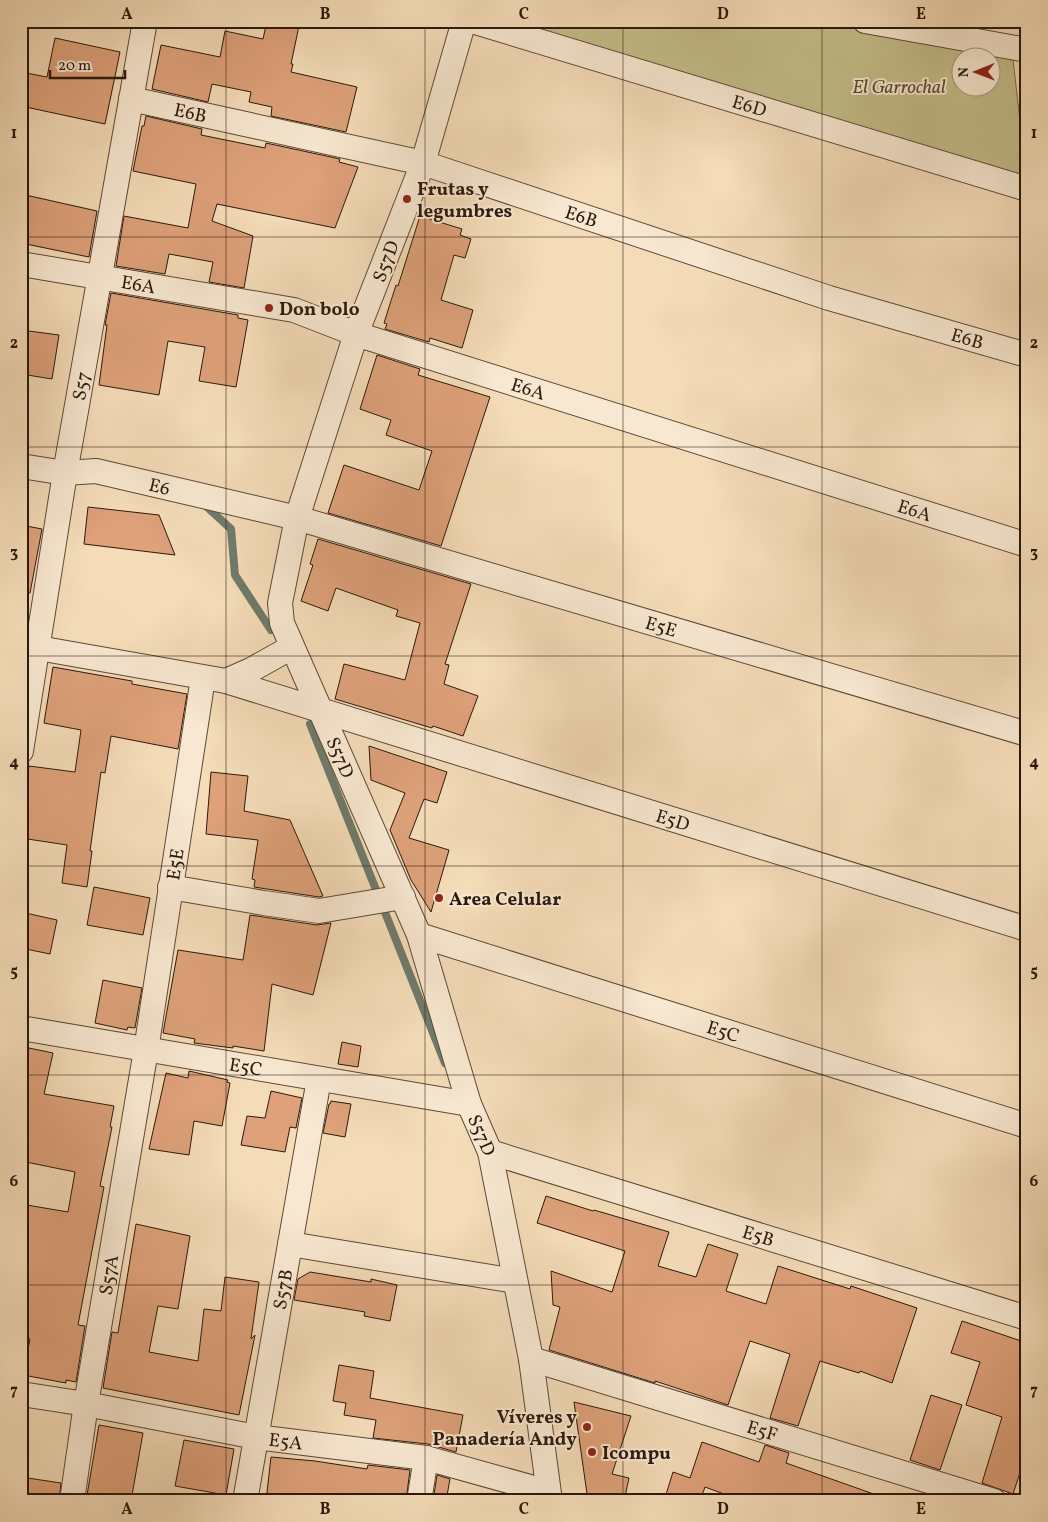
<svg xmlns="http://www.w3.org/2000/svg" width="1048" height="1522" viewBox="0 0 1048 1522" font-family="Vollkorn,serif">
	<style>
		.green { fill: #c3be8a; stroke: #776b4b; fill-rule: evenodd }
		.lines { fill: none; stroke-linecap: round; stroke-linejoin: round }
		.stream { stroke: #6f7a6b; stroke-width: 8 }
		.building { fill: #dea17a; stroke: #2b180c }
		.minor-casing { stroke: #5d4937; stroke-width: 26 }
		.minor { stroke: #f8e8d1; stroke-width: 24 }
		.grid { fill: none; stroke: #2b180c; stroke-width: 1; stroke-opacity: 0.55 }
		.poi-dot { fill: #8f2418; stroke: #f8e8d1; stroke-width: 2 }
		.labels { text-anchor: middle; stroke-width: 4; stroke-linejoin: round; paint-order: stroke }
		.park-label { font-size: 19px; font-style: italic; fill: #594a32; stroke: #f8e8d1 }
		.street-label { font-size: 19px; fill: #2b180c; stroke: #f8e8d1 }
		.poi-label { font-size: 19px; font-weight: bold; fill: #2b180c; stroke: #f8e8d1; text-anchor: start }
		.neatline { fill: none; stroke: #2b180c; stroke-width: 2 }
		.grid-label { font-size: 16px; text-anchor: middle; font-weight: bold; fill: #2b180c }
	</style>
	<rect width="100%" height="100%" fill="#f4dcb8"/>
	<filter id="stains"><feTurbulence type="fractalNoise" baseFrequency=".004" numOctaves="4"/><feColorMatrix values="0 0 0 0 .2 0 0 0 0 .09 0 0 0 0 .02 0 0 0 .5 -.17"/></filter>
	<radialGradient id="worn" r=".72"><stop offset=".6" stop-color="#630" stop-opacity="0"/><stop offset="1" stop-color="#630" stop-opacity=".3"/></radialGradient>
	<path class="green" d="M475 21H878L1011 42 1027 182ZM960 58H990V88H960Z"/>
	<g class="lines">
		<path class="stream" d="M206 506 231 529 235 575 271 630
			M310 724 445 1063"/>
	</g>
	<path class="building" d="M267 21H300L291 64H293L291 72 357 87 346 132 271 116 272 107 249 102 251 92 212 84 208 102 152 89 161 45 220 57 225 31 263 39Z
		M55 38 120 52 105 124 21 106V72L47 77Z
		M146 116 202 129 201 135 265 148 266 143 340 159 339 162 358 167 335 228 217 204 212 221 253 236 244 288 209 282 213 262 169 254 165 274 116 266 124 216 188 228 196 184 133 171 142 126H144Z
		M21 194 97 211 89 257 21 243Z
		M420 216 462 229 460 235 471 239 465 258 454 255 441 300 473 310 462 348 430 338 429 342 385 329 387 324 384 323 396 285 398 286Z
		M111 293 238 315V318L248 320 236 387 199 381 205 347 168 341 159 395 99 385 107 325H105Z
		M21 330 59 335 52 379 21 374Z
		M377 355 420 369 418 375 490 397 441 546 328 513 344 465 419 490 432 451 386 435 391 420 360 409Z
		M88 507 159 515 175 555 84 544Z
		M21 525 42 529 30 593 21 592Z
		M318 539 471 584 445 664 449 665 444 684 478 696 463 736 433 726 432 728 335 699 344 664 405 680 420 623 396 616 398 610 336 588 328 611 301 601 313 565 310 564Z
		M53 667 132 681V684L187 694 178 749 111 736 105 773 101 772 90 851H92L87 887 62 883 67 845 21 838V823L29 766 75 772 81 730 44 723Z
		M369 746 447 772 437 803 424 799 409 838 449 850 431 912 411 880 390 830 405 793 371 780Z
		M211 772 248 776 244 811 290 820 323 896 319 897 254 887 255 880 252 879 258 840 206 834Z
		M94 887 150 898 143 935 87 925Z
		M21 912 57 920 50 954 21 948Z
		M250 915 317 925 331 923 313 995 272 984 264 1051 233 1046V1048L194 1043 195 1039 163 1033 178 950 243 960Z
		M103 980 142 988 135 1028 128 1027 127 1030 95 1023Z
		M342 1042 361 1046 358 1067 338 1064Z
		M29 1048 53 1053 44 1094 114 1106 110 1127H112L100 1186 104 1187 78 1325 85 1326 76 1382 66 1380V1383L23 1375 30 1339 21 1338V1204L68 1212 75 1172 21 1161V1084Z
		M189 1071 228 1080 227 1082 230 1083 222 1126 194 1121 189 1155 149 1149 166 1073 188 1078Z
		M271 1091 302 1098 296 1128 290 1127 285 1152 241 1145 247 1116 265 1118Z
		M331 1101 351 1104 345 1137 323 1133 329 1104H330Z
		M546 1196 593 1211 594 1210 669 1232 658 1266 696 1277 708 1244 738 1254 726 1291 766 1304 778 1266 850 1289 851 1286 917 1308 892 1383 860 1371 859 1373 820 1361 798 1426 770 1418 790 1354 750 1341 728 1405 655 1381V1383L549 1350 560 1307 553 1305 551 1271 612 1292 625 1251 537 1223Z
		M136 1224 190 1236 178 1309 158 1306 149 1352 198 1361 204 1309 221 1311 225 1277 259 1282 251 1339 255 1335 239 1415 103 1388 112 1332 118 1333Z
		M310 1272 371 1282V1279L397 1285 390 1321 364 1316 365 1312 294 1300 298 1279Z
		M962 1321 1027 1343V1451L1013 1494 982 1483 1002 1417 966 1405 980 1362 951 1353Z
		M339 1365 374 1371 370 1398 463 1415 456 1452 428 1444 373 1438 376 1420 344 1415 346 1403 333 1401Z
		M931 1395 962 1405 940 1470 910 1460Z
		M574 1402 631 1416 612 1474 629 1478 624 1501H588Z
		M99 1425 143 1433 131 1501H86Z
		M184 1440 234 1449 226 1495 175 1486Z
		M702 1442 759 1462 765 1445 789 1453 786 1463 885 1498V1501H743L705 1487 700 1501H664L673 1472 690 1478Z
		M271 1457 315 1461 367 1469 368 1465 410 1470 406 1501H266Z
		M437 1475 450 1479 446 1501H433Z
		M21 1477 61 1483 59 1501H21Z"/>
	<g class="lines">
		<defs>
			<g id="minor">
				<path id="s1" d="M464 21 423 163 356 334 297 518 280 603 282 623 419 935 469 1104 490 1152 531 1359 550 1501"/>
				<path id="s2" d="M472 21 1027 189"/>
				<path d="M865 21 1027 50"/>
				<path id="s3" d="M131 99 423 163 829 298 1027 355"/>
				<path id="s4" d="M21 264 294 310 356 334 1027 545"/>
				<path id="s5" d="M21 466 65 473 96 471 297 518 1027 734"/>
				<path id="s6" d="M21 645 226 681 1027 929"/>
				<path d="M226 681 251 670 292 647"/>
				<path id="s7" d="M21 751 65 473 145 21"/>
				<path d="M170 887 264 903 319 911 403 897"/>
				<path id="s8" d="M419 935 1027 1126"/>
				<path id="s9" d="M21 1028 469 1104"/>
				<path id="s10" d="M490 1152 1027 1318"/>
				<path d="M290 1244 515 1281"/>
				<path id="s11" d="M531 1359 994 1501"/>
				<path id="s12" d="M21 1394 86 1404 256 1437 426 1458 548 1492"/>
				<path id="s13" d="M72 1501 86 1404 146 1050 203 678"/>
				<path id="s14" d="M245 1501 319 1079"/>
				<path d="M419 1501 426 1458"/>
			</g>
		</defs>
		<use href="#minor" class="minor-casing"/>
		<use href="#minor" class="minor"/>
	</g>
	<path class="grid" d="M226 21V1501M425 21V1501M623 21V1501M822 21V1501M21 237H1027M21 447H1027M21 656H1027M21 866H1027M21 1075H1027M21 1285H1027"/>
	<g class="poi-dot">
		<circle cx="407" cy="199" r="5"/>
		<circle cx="269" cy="308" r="5"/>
		<circle cx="439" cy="898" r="5"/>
		<circle cx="587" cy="1427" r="5"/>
		<circle cx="592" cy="1452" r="5"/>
	</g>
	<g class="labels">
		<g class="park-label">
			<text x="899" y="93">El Garrochal</text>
		</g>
		<g class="street-label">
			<text dy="7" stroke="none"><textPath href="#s2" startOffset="290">E6D</textPath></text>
			<text dy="7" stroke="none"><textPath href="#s3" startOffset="61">E6B</textPath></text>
			<text dy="7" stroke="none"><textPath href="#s3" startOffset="466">E6B</textPath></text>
			<text transform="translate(385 261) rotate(-69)" y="7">S57D</text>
			<text dy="7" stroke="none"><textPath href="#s4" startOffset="119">E6A</textPath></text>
			<text dy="7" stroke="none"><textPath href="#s3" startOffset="871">E6B</textPath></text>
			<text dy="7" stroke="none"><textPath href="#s7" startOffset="370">S57</textPath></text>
			<text dy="7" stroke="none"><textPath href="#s4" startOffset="524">E6A</textPath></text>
			<text dy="7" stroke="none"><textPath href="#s5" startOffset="141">E6</textPath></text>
			<text dy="7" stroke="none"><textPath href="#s4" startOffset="929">E6A</textPath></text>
			<text dy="7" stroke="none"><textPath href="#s5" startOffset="662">E5E</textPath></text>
			<text dy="7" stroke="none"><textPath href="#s1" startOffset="778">S57D</textPath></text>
			<text dy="7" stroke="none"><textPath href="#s6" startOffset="676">E5D</textPath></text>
			<text dy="7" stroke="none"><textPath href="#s13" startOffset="645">E5E</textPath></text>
			<text dy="7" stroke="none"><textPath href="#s8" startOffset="319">E5C</textPath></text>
			<text dy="7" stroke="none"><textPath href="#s9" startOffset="228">E5C</textPath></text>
			<text dy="7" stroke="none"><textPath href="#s1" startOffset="1182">S57D</textPath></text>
			<text dy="7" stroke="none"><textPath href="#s10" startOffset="281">E5B</textPath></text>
			<text dy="7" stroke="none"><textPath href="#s13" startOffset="229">S57A</textPath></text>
			<text dy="7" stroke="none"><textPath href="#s14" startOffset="215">S57B</textPath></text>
			<text dy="7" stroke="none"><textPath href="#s11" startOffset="242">E5F</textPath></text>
			<text dy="7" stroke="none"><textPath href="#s12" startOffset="269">E5A</textPath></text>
		</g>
		<g class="poi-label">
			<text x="417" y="195">Frutas y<tspan x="417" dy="22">legumbres</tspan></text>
			<text x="279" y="315">Don bolo</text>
			<text x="449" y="905">Area Celular</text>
			<text x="577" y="1423" text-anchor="end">Víveres y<tspan x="577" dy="22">Panadería Andy</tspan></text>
			<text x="602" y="1459">Icompu</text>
		</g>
	</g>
	<rect width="1048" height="1522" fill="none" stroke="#f4dcb8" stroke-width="55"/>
	<g transform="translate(976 72) rotate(269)"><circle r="24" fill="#f8e8d1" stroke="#a69582"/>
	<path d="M0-4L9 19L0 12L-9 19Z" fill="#8f2418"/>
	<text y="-8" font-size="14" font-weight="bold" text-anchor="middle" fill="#2b180c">N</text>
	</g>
	<path d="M50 70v8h75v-8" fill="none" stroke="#2b180c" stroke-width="2.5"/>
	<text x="58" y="70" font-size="15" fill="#2b180c" stroke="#f8e8d1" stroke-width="4" paint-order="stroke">20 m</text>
	<rect x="28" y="28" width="992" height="1466" class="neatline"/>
	<g class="grid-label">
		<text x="127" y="19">A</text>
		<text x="325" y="19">B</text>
		<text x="524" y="19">C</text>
		<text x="723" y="19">D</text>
		<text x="921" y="19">E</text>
		<text x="14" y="138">1</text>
		<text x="1034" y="138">1</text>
		<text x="14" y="348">2</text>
		<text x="1034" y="348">2</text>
		<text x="14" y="557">3</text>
		<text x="1034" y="557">3</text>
		<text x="14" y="767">4</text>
		<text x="1034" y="767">4</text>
		<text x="14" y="976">5</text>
		<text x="1034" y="976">5</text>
		<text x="14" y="1186">6</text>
		<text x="1034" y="1186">6</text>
		<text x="14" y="1395">7</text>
		<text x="1034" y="1395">7</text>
		<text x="127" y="1514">A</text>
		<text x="325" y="1514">B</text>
		<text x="524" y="1514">C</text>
		<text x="723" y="1514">D</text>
		<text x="921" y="1514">E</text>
	</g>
	<rect width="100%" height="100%" filter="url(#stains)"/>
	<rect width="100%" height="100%" fill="url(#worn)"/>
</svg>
